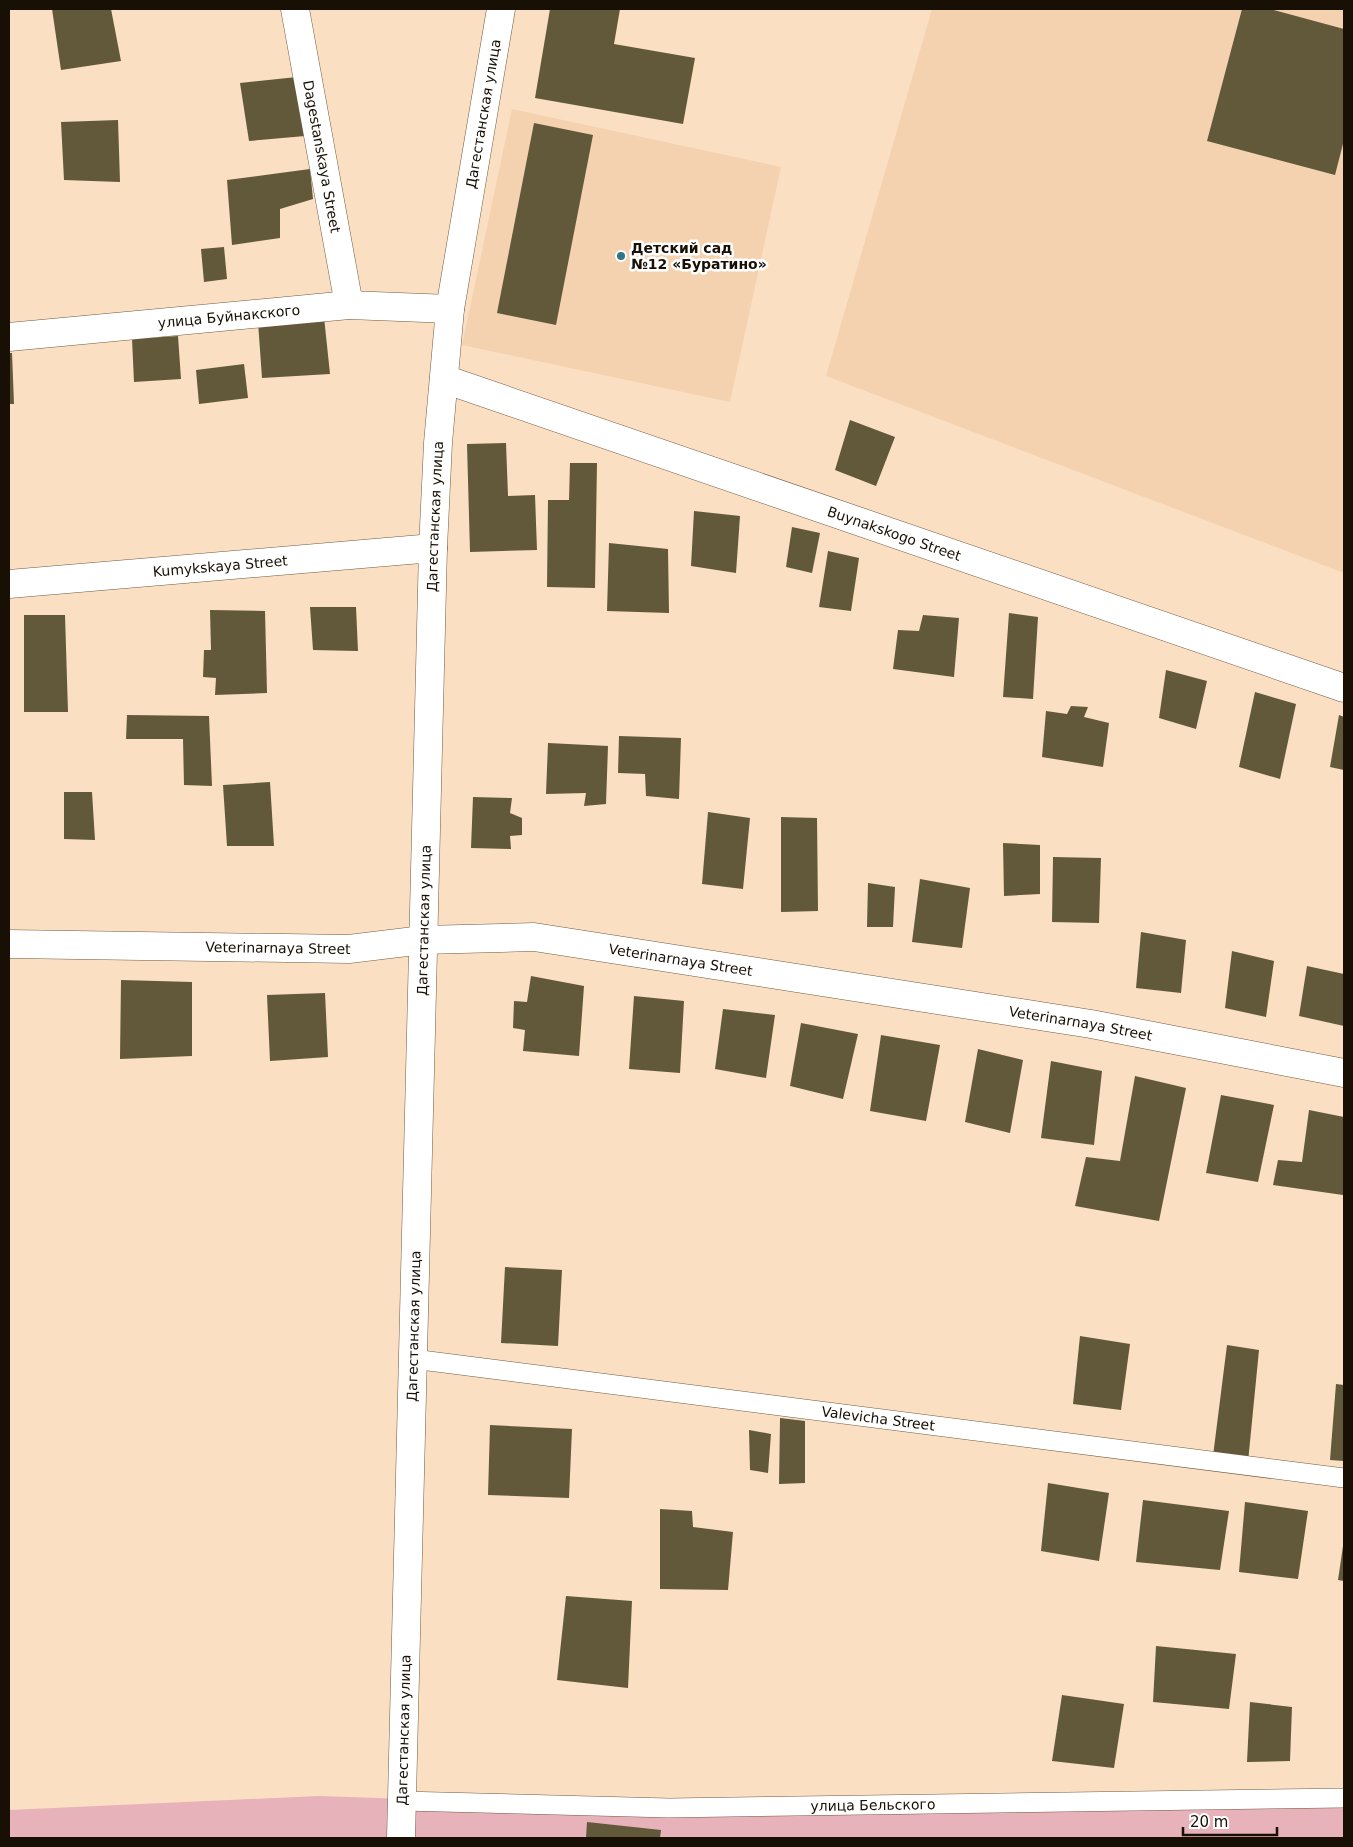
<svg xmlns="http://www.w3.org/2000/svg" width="1353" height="1847" viewBox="0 0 1353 1847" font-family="'DejaVu Sans',sans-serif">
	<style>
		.built { fill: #f4d2b0 }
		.green { fill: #e7b2ba }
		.building { fill: #615939 }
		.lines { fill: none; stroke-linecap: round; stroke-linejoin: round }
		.service-casing { stroke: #725a41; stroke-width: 20 }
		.minor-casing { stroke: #725a41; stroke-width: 29 }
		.service { stroke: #fff; stroke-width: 19 }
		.minor { stroke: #fff; stroke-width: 28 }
		.poi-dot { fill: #307783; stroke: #fff; stroke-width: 2 }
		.labels { text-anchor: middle; stroke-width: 5; stroke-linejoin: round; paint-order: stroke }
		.street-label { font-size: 14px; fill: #180f05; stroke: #fff }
		.poi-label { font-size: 14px; font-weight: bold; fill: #180f05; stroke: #fff; text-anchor: start }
	</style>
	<rect width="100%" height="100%" fill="#fbdfc2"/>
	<path class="built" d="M932 9H1344V573L826 376Z
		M512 109 781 167 730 402 462 345Z"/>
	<path class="green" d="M318 1796 669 1808 1344 1798V1838H9V1810Z"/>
	<path class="building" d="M52 9H111L121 61 61 70Z
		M550 9H620L614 44 695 58 683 124 535 98Z
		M1242 9H1270L1344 29V140L1335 175 1207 141Z
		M297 77 305 136 249 141 240 83Z
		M118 120 120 182 64 180 61 122Z
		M534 123 593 135 556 325 497 313Z
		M310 169 313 199 280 209V238L232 245 227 180Z
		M224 247 227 279 204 282 201 249Z
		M324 317 330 374 262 378 258 322Z
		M178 336 181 379 134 382 132 339Z
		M9 353H12L14 404H9Z
		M244 364 248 398 199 404 196 370Z
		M850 420 895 437 876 486 835 470Z
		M506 443 508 496 535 495 537 550 470 552 467 444Z
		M570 463H597L595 588 547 587 548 500H569Z
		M694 511 740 516 736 573 691 566Z
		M792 527 820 533 812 573 786 567Z
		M609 543 668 549 669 613 607 611Z
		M828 551 859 558 851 611 819 607Z
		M310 607H356L358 651 313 650Z
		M210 610 265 611 267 693 215 695 216 678 203 677 204 650H211Z
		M1009 613 1038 617 1033 699 1003 697Z
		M24 615H65L68 712H24Z
		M923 615 959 618 954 677 893 669 898 630 919 631Z
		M1166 670 1207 681 1196 729 1159 718Z
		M1255 692 1296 704 1280 779 1239 767Z
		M1071 706 1088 707 1084 717 1109 723 1103 767 1042 757 1046 711 1067 714Z
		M127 715 209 716 212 786 184 785 183 739H126Z
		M1339 715 1344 717V770L1330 767Z
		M619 736 681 738 679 799 646 796 645 774 618 773Z
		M548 743 608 746 606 804 584 806 586 793 546 794Z
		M270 782 274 846H227L223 785Z
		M64 792H92L95 840 64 839Z
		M473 797 512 798 510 813 522 818V835L510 836 511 849 471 848Z
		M708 812 750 818 743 889 702 884Z
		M781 817 817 818 818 911 781 912Z
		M1003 843 1040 845V894L1004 896Z
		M1053 857 1101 858 1099 923 1052 922Z
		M920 879 970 888 962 948 912 942Z
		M868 883 895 887 893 927H867Z
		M1141 932 1186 940 1181 993 1136 988Z
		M1232 951 1274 961 1266 1017 1225 1008Z
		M1307 966 1344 974V1026L1299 1016Z
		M531 976 584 986 579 1056 523 1051 525 1030 513 1028 514 1001 527 1002Z
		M121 980 192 982V1056L120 1059Z
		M325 993 328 1057 270 1061 267 995Z
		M634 996 684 1001 680 1073 629 1069Z
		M723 1009 775 1015 766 1078 715 1069Z
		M801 1023 858 1034 843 1099 790 1086Z
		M881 1035 940 1045 926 1121 870 1111Z
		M978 1049 1023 1060 1010 1133 965 1122Z
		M1051 1061 1102 1071 1094 1145 1041 1138Z
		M1135 1076 1186 1088 1159 1221 1075 1206 1086 1157 1120 1161Z
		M1221 1095 1274 1105 1258 1182 1206 1173Z
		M1309 1110 1344 1117 1343 1195 1273 1185 1278 1160 1302 1162Z
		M505 1267 562 1270 558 1346 501 1343Z
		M1080 1336 1130 1344 1121 1410 1073 1404Z
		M1227 1345 1259 1350 1248 1462 1213 1456Z
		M1336 1384 1344 1385V1461L1330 1460Z
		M780 1418 805 1421V1483L779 1484Z
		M490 1425 572 1429 569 1498 488 1495Z
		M749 1430 771 1434 768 1473 750 1470Z
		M1048 1483 1109 1493 1099 1561 1041 1551Z
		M1143 1500 1229 1511 1220 1570 1136 1562Z
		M1245 1502 1308 1511 1298 1579 1239 1572Z
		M660 1509 692 1511 693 1527 733 1532 728 1590 660 1589Z
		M1343 1546H1344V1581L1338 1580Z
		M566 1596 632 1601 628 1688 557 1680Z
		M1156 1646 1236 1654 1229 1709 1153 1702Z
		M1062 1695 1124 1704 1114 1768 1052 1761Z
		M1250 1702 1292 1707 1290 1761 1247 1762Z
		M587 1822 661 1830 660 1838H586Z"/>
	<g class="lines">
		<defs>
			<g id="service">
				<path id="s1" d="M413 1359 1344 1478"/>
				<path id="s2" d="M402 1801 669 1808 1344 1798"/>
			</g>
			<g id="minor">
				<path id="s3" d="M295 9 349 305"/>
				<path id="s4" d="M9 337 349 305 450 309"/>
				<path id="s5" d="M444 379 1344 688"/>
				<path id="s6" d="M9 584 433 548"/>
				<path id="s7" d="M9 944 349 949 423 940 534 937 1091 1024 1344 1073"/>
				<path id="s8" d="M401 1838 433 548 438 443 450 309 501 9"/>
			</g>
		</defs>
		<use href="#service" class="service-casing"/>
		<use href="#minor" class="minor-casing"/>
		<use href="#service" class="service"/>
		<use href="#minor" class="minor"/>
	</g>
	<circle class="poi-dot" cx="621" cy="256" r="5"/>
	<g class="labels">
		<g class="street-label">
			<text dy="5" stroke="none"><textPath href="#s8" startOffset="1728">Дагестанская улица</textPath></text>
			<text dy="5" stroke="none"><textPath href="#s3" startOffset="150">Dagestanskaya Street</textPath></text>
			<text dy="5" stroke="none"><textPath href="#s4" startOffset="221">улица Буйнакского</textPath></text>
			<text dy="5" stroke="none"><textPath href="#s8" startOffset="1322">Дагестанская улица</textPath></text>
			<text dy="5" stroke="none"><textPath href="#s5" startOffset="476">Buynakskogo Street</textPath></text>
			<text dy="5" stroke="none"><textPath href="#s6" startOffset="212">Kumykskaya Street</textPath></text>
			<text dy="5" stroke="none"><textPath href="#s8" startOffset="918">Дагестанская улица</textPath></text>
			<text dy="5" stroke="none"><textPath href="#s7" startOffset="269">Veterinarnaya Street</textPath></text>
			<text dy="5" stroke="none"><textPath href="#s7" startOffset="674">Veterinarnaya Street</textPath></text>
			<text dy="5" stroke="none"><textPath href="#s7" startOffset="1079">Veterinarnaya Street</textPath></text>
			<text dy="5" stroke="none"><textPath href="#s8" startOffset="512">Дагестанская улица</textPath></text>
			<text dy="5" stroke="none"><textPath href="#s1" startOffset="469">Valevicha Street</textPath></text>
			<text dy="5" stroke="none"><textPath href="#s8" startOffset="108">Дагестанская улица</textPath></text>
			<text dy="5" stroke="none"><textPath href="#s2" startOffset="471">улица Бельского</textPath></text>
		</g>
		<g class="poi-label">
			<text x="631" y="253">Детский сад<tspan x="631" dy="16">№12 «Буратино»</tspan></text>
		</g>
	</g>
	<rect width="1353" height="1847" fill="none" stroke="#180f05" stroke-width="20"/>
	<path d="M1183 1827v8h94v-8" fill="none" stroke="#180f05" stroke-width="2.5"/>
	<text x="1190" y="1827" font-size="15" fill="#180f05" stroke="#ffffff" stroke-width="4" paint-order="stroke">20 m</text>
</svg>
